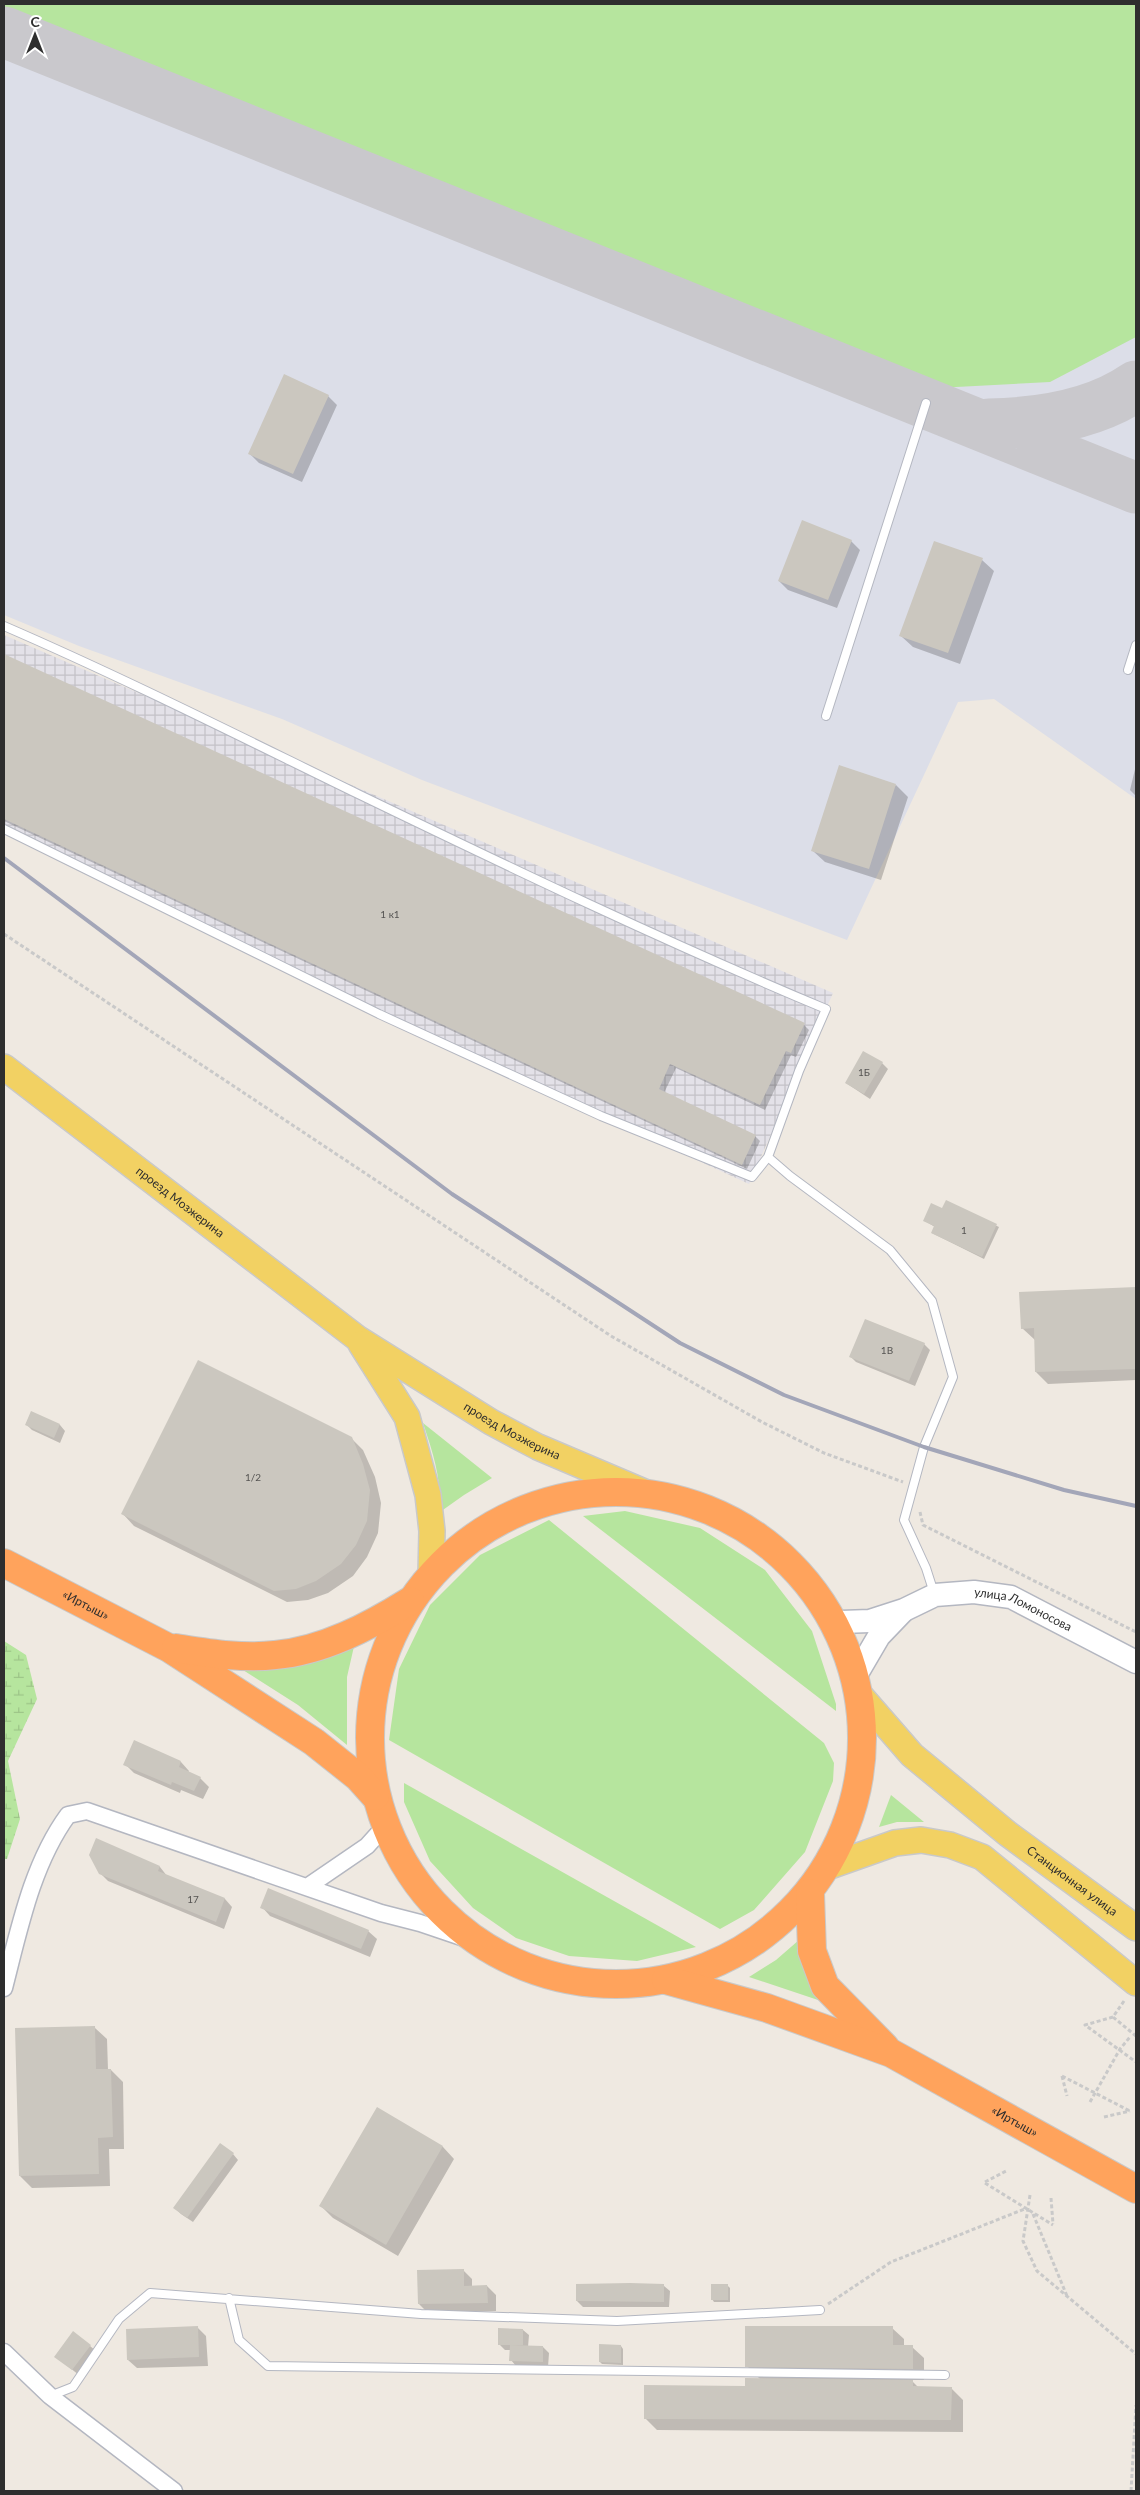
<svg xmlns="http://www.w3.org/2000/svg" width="1140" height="2495" viewBox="0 0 1140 2495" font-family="Lato,sans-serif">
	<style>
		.industrial { fill: url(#industrial-grid) }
		.airport { fill: #dcdee8 }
		.grass { fill: #b6e59e }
		.wetland { fill: url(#wetland-marsh) }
		.shadow { fill: #0003 }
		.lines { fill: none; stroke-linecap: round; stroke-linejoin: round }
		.taxiway { stroke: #c9c8cc; stroke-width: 51 }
		.building { fill: #cbc7bf }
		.lane-casing { stroke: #b4b7c1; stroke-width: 10 }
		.street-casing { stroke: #b4b7c1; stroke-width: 19 }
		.secondary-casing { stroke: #b4b7c1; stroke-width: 25 }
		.primary-casing { stroke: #c9c9c9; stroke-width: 28 }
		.highway-casing { stroke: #c9c9c9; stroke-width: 30 }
		.path { stroke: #c9c9c9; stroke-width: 3; stroke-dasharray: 4 2.5; stroke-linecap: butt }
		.lane { stroke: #fff; stroke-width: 8 }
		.street { stroke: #fff; stroke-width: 16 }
		.secondary { stroke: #fff; stroke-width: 22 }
		.primary { stroke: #f2d163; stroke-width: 25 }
		.highway { stroke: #ffa35c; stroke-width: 28 }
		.rail { stroke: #a3a6b8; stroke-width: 4 }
		.labels { text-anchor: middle; stroke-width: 5; stroke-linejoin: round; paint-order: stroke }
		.number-label { font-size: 10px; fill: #555452 }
		.street-label { font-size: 12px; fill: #2e2e2e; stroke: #fff }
	</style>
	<defs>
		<pattern id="industrial-grid" width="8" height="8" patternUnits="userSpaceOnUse" patternTransform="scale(1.25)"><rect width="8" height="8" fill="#e3e1e8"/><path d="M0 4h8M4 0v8" fill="none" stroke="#c3c1c7"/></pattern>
		<pattern id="wetland-marsh" width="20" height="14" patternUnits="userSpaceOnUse" patternTransform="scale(1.25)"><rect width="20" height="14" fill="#b6e59e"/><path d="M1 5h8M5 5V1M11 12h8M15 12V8" fill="none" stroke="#9dc588"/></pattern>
	</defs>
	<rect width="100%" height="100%" fill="#efe9e1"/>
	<path class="industrial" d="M4 635 833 993 749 1184 379 1014 4 827Z"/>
	<path class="airport" d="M4 4H1136V799L994 699 958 702 847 940 422 780 282 719 79 646 4 615Z"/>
	<path class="grass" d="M4 4H1136V337L1050 382 937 388 4 11Z
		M423 1423 492 1478 464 1495 440 1512C441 1477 434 1456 423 1423Z
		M625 1511 700 1528 765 1570 812 1631 836 1704V1711L583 1516Z
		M549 1520 824 1743 834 1763 833 1781 805 1852 754 1910 720 1929 389 1740 399 1669 430 1605 480 1555Z
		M355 1642 347 1677V1745L298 1705 235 1665Z
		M404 1783 696 1947 637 1961 569 1956 516 1938 473 1908 430 1861 404 1802Z
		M891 1795 924 1822H897L879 1827Z
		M799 1940 821 2001 749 1977 776 1960Z"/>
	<path class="wetland" d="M4 1641 26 1655 37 1699 8 1761 20 1819 7 1859H4Z"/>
	<path class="shadow" d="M328 396 337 405 302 482 259 463 250 454Z
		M851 541 860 550 837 608 788 590 779 581Z
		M982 560 994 571 960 664 913 647 901 636Z
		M4 655 804 1025 809 1030 796 1057 791 1055 765 1110 676 1068 664 1093 755 1136 760 1141 747 1169 4 821Z
		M1136 765V796L1130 790Z
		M896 785 908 797 881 880 825 862 813 851Z
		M882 1063 888 1069 870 1099 846 1083Z
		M947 1202 999 1227 984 1259 932 1233 935 1227 925 1221 943 1210Z
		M1136 1288V1380L1048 1384 1036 1372 1035 1340 1022 1328 1020 1293Z
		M924 1344 930 1350 915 1386 856 1362 851 1357Z
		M31 1413 60 1425 65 1431 60 1443 32 1430 26 1424Z
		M351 1438 363 1450 375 1477 381 1503 378 1533 367 1557 353 1576 328 1593 308 1600 287 1602 134 1526 123 1514Z
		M181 1762 189 1771 188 1773 200 1778 209 1787 203 1799 181 1790 180 1793 134 1773 125 1764Z
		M97 1840 160 1867 167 1876 225 1899 232 1907 224 1929 108 1881 100 1873Z
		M262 1907 368 1931 377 1939 370 1957 270 1916Z
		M95 2028 107 2039 108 2070H111L123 2082 124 2149H109L110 2186 32 2188 20 2176Z
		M377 2109 443 2147 454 2159 398 2256 333 2218 321 2206Z
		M233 2154 238 2160 193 2222 181 2214 175 2208Z
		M463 2270 472 2279V2287L487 2286 496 2295V2311L428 2313 419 2304Z
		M727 2285 730 2288V2302H714L712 2299Z
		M664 2286 670 2291 669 2307H583L577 2301Z
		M197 2327 206 2336 208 2366 137 2368 128 2360Z
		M892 2328 904 2339V2347H912L924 2358V2380H911L919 2388H951L963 2400V2432L657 2430 645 2418 747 2387 760 2379 747 2366Z
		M523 2330 529 2335 528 2347H543L549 2353 548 2367 516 2366 511 2360V2350H505L499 2344Z
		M90 2346 96 2351 79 2375 56 2357Z
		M621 2346 623 2349V2365L602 2364 600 2362Z"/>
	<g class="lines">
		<path class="taxiway" d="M4 32 1136 488
			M989 424C1039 423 1094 415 1136 386"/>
	</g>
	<path class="building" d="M284 374 329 395 293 474 248 454Z
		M802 520 852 540 828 600 778 581Z
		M934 541 983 558 948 653 899 636Z
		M4 654 805 1023 791 1053 786 1051 760 1105 670 1064 659 1089 756 1135 742 1165 4 819Z
		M839 765 896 784 869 869 811 851Z
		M863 1051 883 1062 864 1094 845 1083Z
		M946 1200 997 1224 982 1257 931 1233 934 1226 923 1221 931 1203 942 1208Z
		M1136 1287V1369L1035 1372 1034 1328 1021 1329 1019 1292Z
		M865 1319 925 1343 909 1381 849 1357Z
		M198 1360 352 1437 363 1464 370 1490 367 1521 356 1545 341 1564 316 1581 296 1589 274 1591 121 1514Z
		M31 1411 60 1424 54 1438 25 1425Z
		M134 1740 181 1761 179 1767 201 1777 194 1791 172 1782 171 1785 123 1765Z
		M96 1838 160 1866 158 1871 225 1898 216 1922 99 1874 89 1855Z
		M268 1888 369 1930 361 1949 260 1908Z
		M95 2026 96 2069H111L113 2137 98 2138 99 2174 19 2176 15 2028Z
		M377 2107 443 2146 386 2245 319 2206Z
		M220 2143 234 2153 187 2218 173 2208Z
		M464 2269V2286L487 2285 488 2303 418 2304 417 2270Z
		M630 2283 664 2284V2302L576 2301V2284Z
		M711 2284H728V2300H711Z
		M198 2326 199 2357 127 2360 126 2329Z
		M745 2326H893V2345H913V2369L745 2367Z
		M498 2328 523 2329V2345H498Z
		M73 2331 91 2345 72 2370 54 2357Z
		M599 2344 621 2345V2363L599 2362Z
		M510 2345 543 2346V2362L509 2361Z
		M745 2378 913 2380V2386L952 2387 951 2420 644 2419V2385L745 2386Z"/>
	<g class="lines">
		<defs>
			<path id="lane" d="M4 626C124 678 241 737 358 794 513 869 668 943 826 1009L799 1071 768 1157 790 1176 890 1250 932 1301 953 1377 924 1447 904 1520 926 1568 934 1593
				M1128 670 1136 645
				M826 716 926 403
				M4 829 379 1014 601 1116 752 1177 768 1157
				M229 2298 239 2340 268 2366 945 2375
				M50 2396 73 2387 119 2319 150 2293 421 2314 617 2321 820 2310"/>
			<path id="street" d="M307 1887 367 1846 385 1826
				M4 1988C19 1930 32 1864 68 1815L87 1811 381 1913 420 1923 476 1942
				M4 2352 50 2396 174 2491"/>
			<g id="secondary">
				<path id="s1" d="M832 1620 841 1622 870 1621 904 1610 935 1595 974 1592 1011 1597 1136 1662"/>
				<path d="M855 1677 879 1636 902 1612"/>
			</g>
			<g id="primary">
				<path id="s2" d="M4 1067 357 1338 491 1422 538 1447 651 1495"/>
				<path d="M361 1344 407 1417 428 1495 432 1531 431 1575"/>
				<path id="s3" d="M858 1693 912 1755 1008 1834 1136 1928"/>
				<path d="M830 1866 895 1843 921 1840 950 1845 982 1857 1136 1983"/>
			</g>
			<g id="highway">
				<circle cx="616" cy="1738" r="246"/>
				<path id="s4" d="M4 1563 169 1648 314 1742 358 1777 375 1796"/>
				<path d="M176 1648C208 1653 242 1659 275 1655 323 1651 370 1626 410 1601"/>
				<path d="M810 1893 812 1951 825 1986 885 2047"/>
				<path id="s5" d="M666 1980 767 2008 891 2053 1136 2189"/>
			</g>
		</defs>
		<use href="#lane" class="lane-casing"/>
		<use href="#street" class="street-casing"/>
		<use href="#secondary" class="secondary-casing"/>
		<use href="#primary" class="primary-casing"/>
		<use href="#highway" class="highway-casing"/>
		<path class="path" d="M4 934 611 1336 762 1422 824 1453 903 1482
			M920 1512 923 1525 1136 1632
			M1124 2001 1113 2017 1136 2036
			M1113 2017 1085 2025 1136 2062
			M1062 2076 1130 2111
			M1062 2076 1067 2096
			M1090 2102 1120 2049 1130 2037
			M1104 2117 1130 2111
			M985 2182 1008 2170
			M985 2183 1053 2225
			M1030 2195 1023 2241 1037 2271 1136 2354
			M1051 2198 1053 2224
			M1033 2214 1067 2296
			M828 2304 891 2262 1027 2208
			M1131 2491 1136 2405"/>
		<use href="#lane" class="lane"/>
		<use href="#street" class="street"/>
		<use href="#secondary" class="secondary"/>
		<use href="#primary" class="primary"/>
		<use href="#highway" class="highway"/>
		<path class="rail" d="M4 858 452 1194 680 1343 784 1395 924 1447 1064 1490 1136 1506"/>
	</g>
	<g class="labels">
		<g class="number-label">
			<text x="390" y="918">1 к1</text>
			<text x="864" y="1076">1Б</text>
			<text x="964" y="1234">1</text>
			<text x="887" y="1354">1В</text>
			<text x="253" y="1481">1/2</text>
			<text x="193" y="1903">17</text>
		</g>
		<g class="street-label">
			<text dy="4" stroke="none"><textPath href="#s2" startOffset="222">проезд Мозжерина</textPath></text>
			<text dy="4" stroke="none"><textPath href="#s2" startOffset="626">проезд Мозжерина</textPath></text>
			<text dy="4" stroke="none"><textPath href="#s4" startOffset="92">«Иртыш»</textPath></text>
			<text dy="4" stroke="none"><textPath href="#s1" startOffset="200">улица Ломоносова</textPath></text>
			<text dy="4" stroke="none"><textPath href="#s3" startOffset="286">Станционная улица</textPath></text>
			<text dy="4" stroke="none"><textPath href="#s5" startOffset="378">«Иртыш»</textPath></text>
		</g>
	</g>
	<rect width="1140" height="2495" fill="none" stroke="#2e2e2e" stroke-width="10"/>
	<g transform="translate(35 35)" stroke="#ffffff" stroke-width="4" paint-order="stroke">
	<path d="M0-4L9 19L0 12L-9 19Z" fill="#2e2e2e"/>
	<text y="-8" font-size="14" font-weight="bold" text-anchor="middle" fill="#2e2e2e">С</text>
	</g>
</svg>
